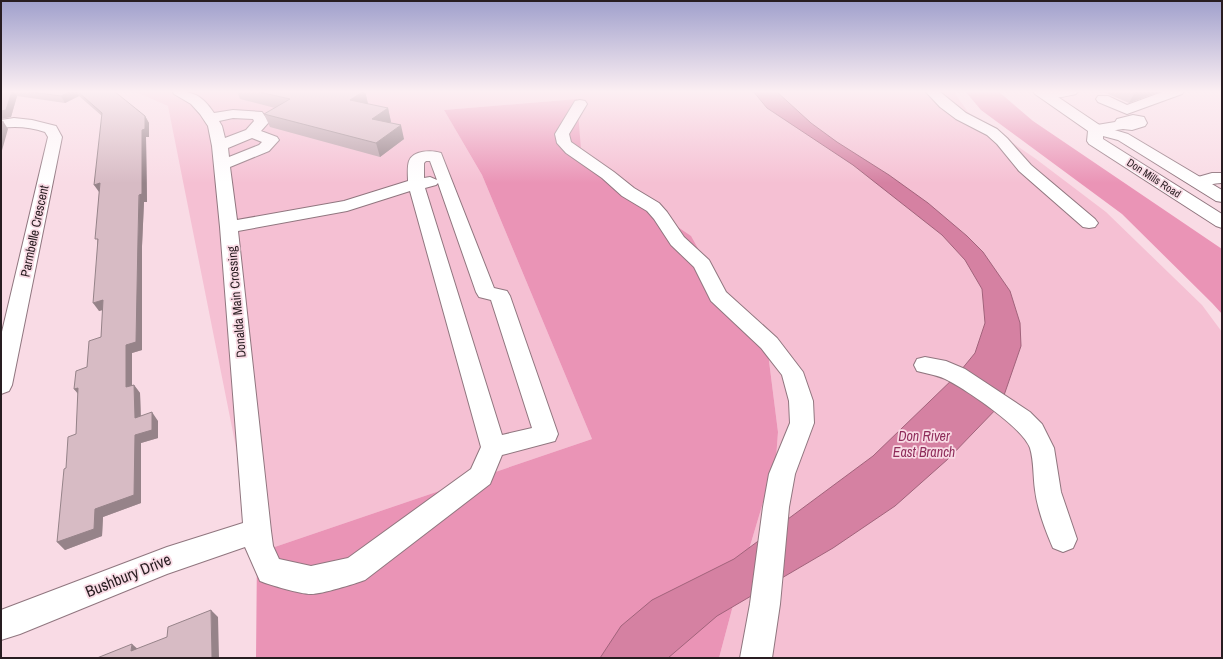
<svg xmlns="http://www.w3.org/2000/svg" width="1223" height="659" viewBox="0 0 1223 659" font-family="'Archivo Narrow',sans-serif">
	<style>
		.green { fill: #f5c0d3 }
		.forest { fill: #ea94b6 }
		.water { fill: #d581a2; stroke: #a1637b }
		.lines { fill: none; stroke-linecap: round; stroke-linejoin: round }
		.minor-casing { stroke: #90767f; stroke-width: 2 }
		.major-casing { stroke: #90767f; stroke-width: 2 }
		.minor { fill: #fff; fill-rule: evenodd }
		.major { fill: #fff; fill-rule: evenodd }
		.wall { fill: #b9a1a9 }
		.shaded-wall { fill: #968389 }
		.building { fill: #d7bbc4; stroke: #968389 }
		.labels { text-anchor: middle; stroke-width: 3.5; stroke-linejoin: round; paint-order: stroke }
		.far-street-label { font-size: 11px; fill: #281d21; stroke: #f9dbe5 }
		.street-label { font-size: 13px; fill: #281d21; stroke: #f9dbe5 }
		.water-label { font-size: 14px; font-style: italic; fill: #8f2d5b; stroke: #f9dbe5 }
		.near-street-label { font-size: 16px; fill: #281d21; stroke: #f9dbe5 }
	</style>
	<rect width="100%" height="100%" fill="#f9dbe5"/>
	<path class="green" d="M134 91H953L968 112 1036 159 1106 212 1202 305 1222 332V658H719L739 583 776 459 778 432 768 353 581 162 577 99 444 110 482 175 592 439 257 553 168 106Z"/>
	<path class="forest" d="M965 91H998L1033 121 1222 249V314L1212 303 1122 214 981 110Z
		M577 99 582 162 691 236 715 279 768 353 778 432 776 459 739 583 719 658H256L257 553 592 439 482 175 444 110Z"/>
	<path class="water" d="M753 91H776L811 123 837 142 889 175 928 203 967 236 983 252 1010 291 1020 323 1021 346 1001 404 948 459 895 506 833 548 717 616 668 658H600L621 626 652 600 734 559 873 456 957 375 975 353 985 323 982 289 965 260 942 235 853 165 767 108Z"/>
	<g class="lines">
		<defs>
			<path id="minor" d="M172 91C193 91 202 95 214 113L233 110 262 112 269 122 261 131 277 137 279 140 269 151 230 167 237 220 344 201 408 181C408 176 407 167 409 161 413 150 432 150 441 153L494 288 507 291 510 296 558 434 555 441 502 455 490 484 365 580C354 584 322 594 311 594 300 594 270 585 260 581L245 547 167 574 20 634 1 640V610L167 547 243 523 220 227 212 146 208 126 200 114 191 104 174 94ZM233 118 253 119 254 121 246 130 225 138 222 126 219 121ZM252 138 262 142 259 145 229 157 228 148ZM426 161H430L437 180 430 177 424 178V163ZM438 183 476 292 479 297 491 300 532 428 502 435 425 188 436 185ZM410 191 481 447 471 469 348 558 311 566 279 559 273 546 271 531 238 231 347 211Z
				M925 91H939L966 113 997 129 1007 138 1031 165 1095 219 1098 223 1095 227 1089 228 1083 227 1019 171 997 144 987 135 956 119 940 107Z
				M1046 91H1078L1076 94C1066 96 1051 100 1041 98L1039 95 1041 92Z
				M1165 91H1184L1182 94 1127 114 1098 102 1096 99 1098 96H1108L1127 105Z
				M580 100 585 101 587 104 569 134 571 142 614 172 634 188 659 203 667 212 684 237 709 260 726 292 777 338 803 372 813 401 814 423 795 474 789 507 780 604 772 658H740L750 604 763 507 769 474 790 423 789 401 782 375 761 348 711 301 694 267 671 245 654 219 647 211 622 196 602 178 566 153 557 143 555 134 575 101Z
				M1133 115 1144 117 1147 123 1145 126 1132 130 1123 129 1096 133 1091 132 1089 129 1091 126 1115 122 1117 119Z
				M14 118 32 120 56 126 62 137 12 385 9 391 1 394V336L48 137 45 132C30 127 16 126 1 128V120Z
				M1212 173H1222V183C1212 183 1201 188 1191 185L1189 182 1191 179Z
				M925 357 946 361 965 369 1030 412 1042 424 1054 448 1061 492 1077 539 1073 548 1063 552 1053 548C1046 532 1037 508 1035 490 1033 477 1034 461 1030 448 1023 428 968 391 949 381 939 375 928 374 917 371L914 365 917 359Z"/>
			<path id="major" d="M1033 91H1049L1101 126 1128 134 1222 190V202L1216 201 1118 140 1103 136V139L1222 214V228L1216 226 1089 144 1087 141 1088 131 1035 94Z"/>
		</defs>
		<use href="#minor" class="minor-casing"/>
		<use href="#major" class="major-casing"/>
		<use href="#minor" class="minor"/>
		<use href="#major" class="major"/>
	</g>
	<path class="wall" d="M1 91H114L145 116 149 123V137H146L147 202H144L142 246V350L132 353V385H134L140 393 141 416 158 421V438L141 443V503L103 517 102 536 65 550 57 542 66 468 76 434 78 394 74 389 87 367 101 337 103 310 99 311 97 243 102 116 79 96 65 103 17 96 11 117 1 119Z
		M237 91H365L368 104 388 108 391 122 390 123 404 139 380 157 270 127 264 114 275 108 240 99Z
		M1101 91H1162L1129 103Z"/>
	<path class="shaded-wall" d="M12 91H14L17 96 11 117 1 119V111Z
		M71 91H76L79 96 65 103 61 96Z
		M364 91H365L368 104 353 113 350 100Z
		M1139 91H1162L1129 103 1135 92Z
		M388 108 391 122 376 132 372 119Z
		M145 116 149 123V137H146L147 202H144L142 246V350L132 353V396L126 387V345L138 238 142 130Z
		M3 121 8 129 1 154V128Z
		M401 125 404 139 380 157 376 143Z
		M100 183 99 192 94 185Z
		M103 300 109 308 99 311 93 303Z
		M134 385 140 393 141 426 135 418Z
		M78 388 81 397 74 389Z
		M152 412 158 421V438L141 443V503L103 517 102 536 65 550 57 542 95 509 135 435Z
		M211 610 218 617 219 658H212Z
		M132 644 140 651H131Z"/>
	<path class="building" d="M1 91H12L6 110 1 111Z
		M24 91H71L61 96Z
		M77 91H114L145 116V129L142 130V194L139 195 138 238 136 342 126 345V387L134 385 135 418 152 412V430L135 435 134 495 95 509 94 529 57 542 64 469 66 468 68 437 76 434 78 388 74 389 76 371 87 367 89 341 101 337 103 300 93 303 98 239H95L100 183 94 185 102 113Z
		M255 91H364L350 100 388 108 372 119 401 125 376 143 264 114 290 99Z
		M1131 91H1139L1135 92Z
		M3 121 1 128V122Z
		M211 610 212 658H97L132 644 131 651 167 637 168 627Z"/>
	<linearGradient id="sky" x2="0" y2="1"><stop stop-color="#a0a0cc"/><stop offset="0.5" stop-color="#fceff3"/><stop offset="1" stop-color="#fceff3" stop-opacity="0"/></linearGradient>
	<rect width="1223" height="183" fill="url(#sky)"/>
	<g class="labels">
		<g class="far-street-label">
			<text transform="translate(1154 178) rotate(33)" y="4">Don Mills Road</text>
		</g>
		<g class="street-label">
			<text transform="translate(34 231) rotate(-78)" y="5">Parmbelle Crescent</text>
			<text transform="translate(236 302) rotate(-95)" y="5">Donalda Main Crossing</text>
		</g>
		<g class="water-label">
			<text x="924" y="441">Don River<tspan x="924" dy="16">East Branch</tspan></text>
		</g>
		<g class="near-street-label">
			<text transform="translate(128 575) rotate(-22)" y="6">Bushbury Drive</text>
		</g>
	</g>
	<rect width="1223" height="659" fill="none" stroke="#281d21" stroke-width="4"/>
</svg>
